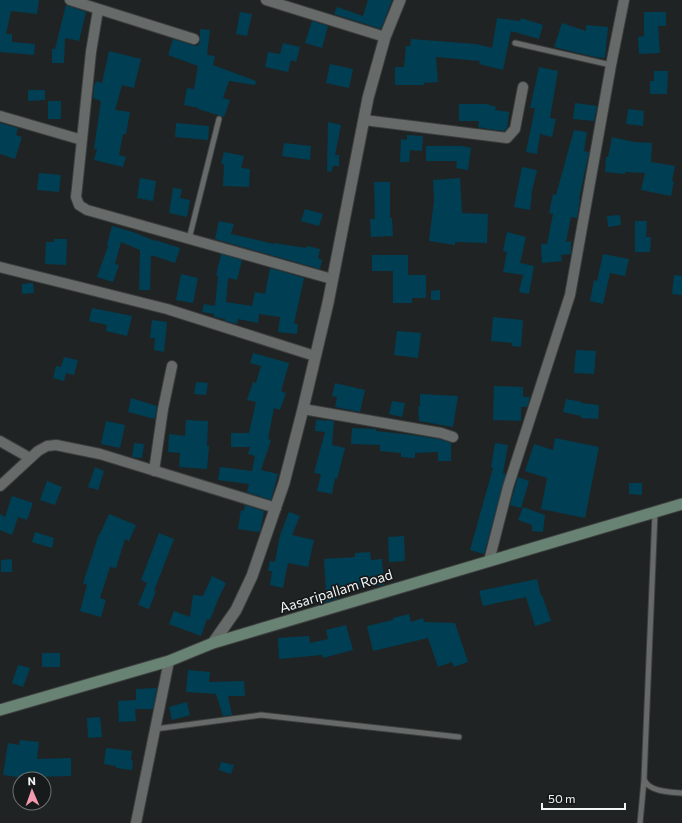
<svg xmlns="http://www.w3.org/2000/svg" width="682" height="823" viewBox="0 0 682 823" font-family="Commissioner,sans-serif">
	<style>
		.building { fill: #003f53 }
		.lines { fill: none; stroke-linecap: round; stroke-linejoin: round }
		.service-casing { stroke: #3d3f3f; stroke-width: 7 }
		.minor-casing { stroke: #3d3f3f; stroke-width: 12 }
		.tertiary-casing { stroke: #3d3f3f; stroke-width: 13 }
		.secondary-casing { stroke: #3d3f3f; stroke-width: 13 }
		.service { stroke: #666a69; stroke-width: 5 }
		.minor { stroke: #666a69; stroke-width: 10 }
		.tertiary { stroke: #666a69; stroke-width: 11 }
		.secondary { stroke: #688274; stroke-width: 11 }
		.labels { text-anchor: middle; stroke-width: 3.5; stroke-linejoin: round; paint-order: stroke }
		.street-label { font-size: 14px; fill: #f2f5f5; stroke: #171a1a }
	</style>
	<rect width="100%" height="100%" fill="#202323"/>
	<path class="building" d="M0 0H39L37 14 11 11 6 34H12V42L35 44 34 55 0 52Z
		M368 0H392L381 29 334 14 337 7 363 16Z
		M66 5 86 12 79 41 65 38 64 63H52V49H55Z
		M240 12 252 14 247 36 236 34Z
		M644 12H666V26H658L660 53 639 54 638 37 644 36Z
		M497 18 520 21 521 18 543 25 539 39 511 31 503 70 479 64 480 61 436 57 438 82 424 83V85H395V67H404L406 46H410L411 39 476 44 492 48Z
		M312 21 328 26 322 48 305 43Z
		M562 23 586 31V25L608 27 605 58 595 57 554 47Z
		M200 29 210 30 207 55 215 56 213 65 256 81 255 85 229 81 223 98 230 100 224 117 198 109 199 108 184 105 187 88 194 89 198 66 168 55 173 39 192 45 198 46 200 41Z
		M283 43 300 47 296 62 291 60 288 72 265 67 268 52 280 54Z
		M109 51 141 59 134 88 122 85 115 110 130 112 126 134H123L119 155 126 157 123 167 94 160 97 149H94L101 101 93 98 94 86 96 81 102 83Z
		M330 64 353 69 349 88 326 83Z
		M539 67 558 71 550 118 556 119 552 137 540 134 537 154 526 152 535 108H530Z
		M654 71H668L667 94H650V81H654Z
		M28 90H45V100L28 101Z
		M48 101H61V119H48Z
		M575 103 597 106 594 121 573 119Z
		M459 104H502H486L496 107 495 110 509 112 507 128 504 131 489 129 478 127 479 121H459Z
		M628 109 644 111 643 126 626 124Z
		M328 122 341 125 335 155H339V166H333L331 172 327 171Z
		M0 123 18 128 16 135 22 137 15 159 0 154Z
		M176 123 209 126 208 140 175 137Z
		M574 130 587 132 584 151 589 152 579 199H580L577 218 571 217 566 242 571 241V254L561 255 562 261 542 263 541 244H547L553 214 549 213 553 194 556 195Z
		M407 135 423 136 422 151 410 150 409 162H400L401 139 407 140Z
		M612 137 634 142 652 143 651 162 675 166 672 181H674L671 196 641 190 645 173 625 172V174L605 172 606 157H608Z
		M284 143 311 146 310 160 282 156Z
		M426 146H462L471 148 468 170 456 168 457 161H426Z
		M224 152 244 156 241 168 250 169 249 187 223 186 224 164H221Z
		M522 167 537 170 531 195H532L530 210 514 207Z
		M39 173 61 175 59 192 37 190Z
		M140 178 156 181 153 201 137 198Z
		M460 178 462 213 488 214 487 243 455 242V245L429 241 434 201 433 180Z
		M374 182H390V218H392L393 236 371 237 370 219H375Z
		M173 188 182 189 180 198 190 200 187 217 169 213Z
		M305 209 323 214 319 226 301 221Z
		M620 215 621 225 608 227 607 216Z
		M219 221 234 224 231 234 274 244V243L306 248 307 246 320 249 318 258 322 260 320 269 215 239Z
		M635 221H647L646 237H651L650 252H635Z
		M112 226 133 232 155 241V240L180 248 175 263 151 255 150 290H139L140 250 121 242 115 264 119 265 113 282 97 277 108 246 107 245Z
		M507 232 526 237 520 263 534 266 529 294 519 292 523 275 503 272 507 252 503 251Z
		M54 239H67L66 265 45 264 46 242H54Z
		M221 254 242 260 237 280 228 278 226 302 252 306 255 292 265 294 270 268 304 278 294 324H298L297 334 278 332 280 317 259 314 258 323 238 319 237 324 225 321V319L214 317V314L202 312 204 304 215 306 218 276 216 275Z
		M603 254 629 259 625 276 610 273 603 304 590 301 594 280 597 281Z
		M372 255H408V275H426V298H412V303H393V271H372Z
		M181 274 198 278 193 303 176 300Z
		M674 275 682 276V295L672 294Z
		M33 283 34 293 22 294V284Z
		M440 290V300H431V291Z
		M92 308 132 316 127 336 106 331 107 325 89 321Z
		M493 317 523 320 521 347 512 346V343L491 341Z
		M152 320 167 322 164 352 154 350 155 338H150Z
		M397 331 421 333 418 358 394 355Z
		M576 350 596 351 594 374 574 373Z
		M253 353 289 363 281 391 286 393 280 410 274 408 268 439 271 440 261 470 278 474 271 500 247 492 249 484 218 480 220 467 252 471 255 456 248 454 250 447H231V433H249L256 402 247 400 253 382 256 383 261 366 250 363Z
		M64 357 78 360 74 375 66 373 64 381 53 378 56 366 61 367Z
		M196 382 208 383 206 395 194 394Z
		M335 383 365 390 360 412 335 407 337 397 332 396Z
		M494 386 523 387V397H530L527 407H521V421L493 420Z
		M420 394 458 396 453 427 419 421 418 406 420 407Z
		M131 398 157 406 158 400 155 419 128 412Z
		M566 399 582 402 581 403 599 405 598 419 580 418 581 416 563 412Z
		M392 401 405 403 402 417 389 414Z
		M186 420 208 421 207 446H209L207 469 179 467 180 453 168 452 169 434 185 436Z
		M316 420 334 421 332 445 345 448 337 479 335 478 332 494 317 491 321 474 314 473 325 432 315 431Z
		M106 421 125 425 120 448 101 444Z
		M352 428 376 429V431L412 435 439 439 451 443V461H438V452L415 453V458L401 457V453L380 451V445L351 444Z
		M555 438 599 447 585 518 541 509 547 478 525 471 534 444 553 450Z
		M134 443 144 444 142 458 132 457Z
		M495 443 508 445 503 473 506 474 484 554 470 550 493 468 491 467Z
		M95 467 104 471 98 490 88 487Z
		M518 477 529 481 521 508 510 505Z
		M47 481 62 487 55 505 40 500Z
		M629 483H642V495L629 494Z
		M12 496 33 503 27 520 18 517 12 535 0 530V514L5 517Z
		M245 505 264 511 260 532 238 529 241 510 244 511Z
		M523 507 545 515 543 532 532 531V525L518 520Z
		M289 512 300 516 292 535 314 540 308 567 288 563 283 588 270 585 272 571H268L270 561 275 562 280 535Z
		M109 514 136 525 129 541 125 539 116 568 110 567 100 598 106 600 101 617 80 611 87 585 83 583 99 534H100Z
		M35 532 54 538 52 548 32 542Z
		M159 533 174 539 154 591H156L149 609 138 605 147 583 141 580Z
		M404 536 405 561 389 562 388 537Z
		M370 552 371 560 382 559 384 585 358 587V585L334 587 337 599 319 604 316 594 326 591 324 559 355 557V553Z
		M12 559V572H1V560Z
		M212 576 226 583 219 597 210 620 207 619 201 636 169 624 174 611 190 617 193 595 203 596Z
		M537 579 541 596 542 595 551 621 535 626 526 597 483 606 479 591Z
		M409 614 411 622 423 618 424 622 455 623 468 662 454 667 452 662 438 667 428 638 373 651 367 626 393 620V618Z
		M346 625 353 650 323 658 322 655 279 659 278 638 309 636 310 643 328 639 326 630Z
		M42 653H60V667H42Z
		M18 665 30 668 23 687 12 683Z
		M188 670 210 672 209 682 244 681 245 696H228L232 715 223 716 216 694 186 692Z
		M157 688 153 709H135L136 721 119 722 118 701 136 700V689Z
		M187 702 190 715 172 720 169 707Z
		M100 717 102 737 88 738 87 718Z
		M20 740 39 742 37 759 71 758V776L34 777V779H32L3 775 8 743 19 745Z
		M106 748 132 751 131 760 133 761 132 770 116 768V766L104 764Z
		M221 762 234 765 231 774 219 770Z"/>
	<g class="lines">
		<defs>
			<path id="service" d="M515 43 611 65
				M189 239 219 119
				M655 513 644 779C648 792 671 792 682 793
				M155 729 261 715 459 737
				M640 823 644 780"/>
			<path id="minor" d="M70 0 194 39
				M266 0 385 37
				M98 10 91 52 77 188 76 197 79 205 87 210 332 279
				M0 116 82 140
				M364 120 507 138 515 129 523 87
				M0 267 167 309 315 356
				M303 409 441 433 453 437
				M0 441 30 458
				M154 471 163 409 172 366
				M0 486 38 451 47 446 56 445 100 454 276 508
				M489 561 508 487 570 295 611 65 624 0
				M136 823 169 661"/>
			<path id="tertiary" d="M213 643 236 610 252 576 284 483 303 409 328 303 368 98 385 37 400 0"/>
			<path id="secondary" d="M0 710 169 661 213 643 682 504"/>
		</defs>
		<use href="#service" class="service-casing"/>
		<use href="#minor" class="minor-casing"/>
		<use href="#tertiary" class="tertiary-casing"/>
		<use href="#secondary" class="secondary-casing"/>
		<use href="#service" class="service"/>
		<use href="#minor" class="minor"/>
		<use href="#tertiary" class="tertiary"/>
		<use href="#secondary" class="secondary"/>
	</g>
	<g class="labels">
		<g class="street-label">
			<text transform="translate(336 591) rotate(-17)" y="5">Aasaripallam Road</text>
		</g>
	</g>
	<g transform="translate(32 791) rotate(358)"><circle r="19" fill="#171a1a" stroke="#6f7272"/>
	<path d="M0-3L7 15L0 10L-7 15Z" fill="#f29ab0"/>
	<text y="-6" font-size="11" font-weight="bold" text-anchor="middle" fill="#f2f5f5">N</text>
	</g>
	<path d="M542 803v6h83v-6" fill="none" stroke="#f2f5f5" stroke-width="2"/>
	<text x="548" y="803" font-size="12" fill="#f2f5f5" stroke="#171a1a" stroke-width="3" paint-order="stroke">50 m</text>
</svg>
